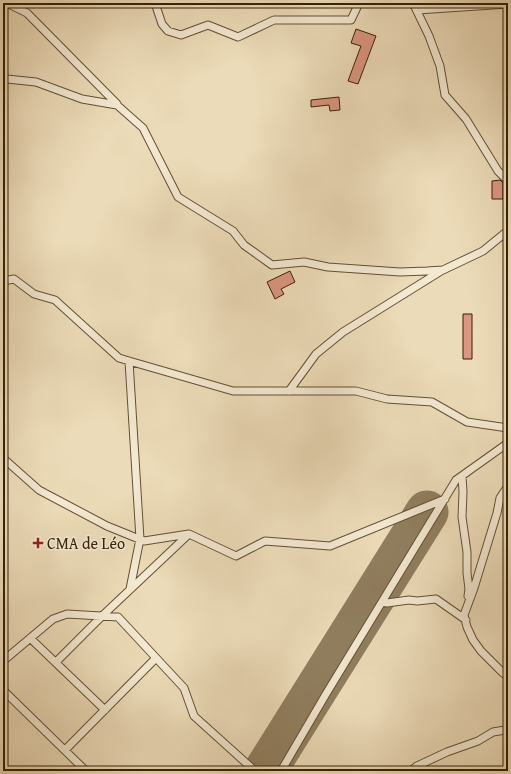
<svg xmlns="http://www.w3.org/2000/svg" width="511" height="774" viewBox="0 0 511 774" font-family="'Gentium Book Plus',serif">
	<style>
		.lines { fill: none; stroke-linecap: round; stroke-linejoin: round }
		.runway { stroke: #907e5f; stroke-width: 43 }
		.building { fill: #dc9580; stroke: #352106 }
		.minor-casing { stroke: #635032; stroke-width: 9 }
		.minor { stroke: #f3e8d1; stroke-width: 7 }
		.poi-dot { fill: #8f2418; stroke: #f3e8d1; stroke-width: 1.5 }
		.labels { text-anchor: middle; stroke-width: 3; stroke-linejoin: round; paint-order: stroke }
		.poi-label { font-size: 16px; fill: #352106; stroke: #f3e8d1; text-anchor: start }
	</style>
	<rect width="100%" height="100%" fill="#ecdbb8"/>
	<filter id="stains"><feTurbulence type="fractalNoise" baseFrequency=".005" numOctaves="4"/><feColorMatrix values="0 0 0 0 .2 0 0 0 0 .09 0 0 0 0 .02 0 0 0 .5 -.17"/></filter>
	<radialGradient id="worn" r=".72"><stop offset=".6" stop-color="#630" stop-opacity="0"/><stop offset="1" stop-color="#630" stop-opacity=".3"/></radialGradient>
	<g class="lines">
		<path class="runway" d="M265 771 427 512"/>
	</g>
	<path class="building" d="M356 29 376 36 358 84 348 81 361 46 351 43Z
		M339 97 340 110 330 111 329 105 311 107V100Z
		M500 180 503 183V199H492V181Z
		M290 271 295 282 281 289 284 294 275 299 267 282Z
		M463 314H472V359H463Z"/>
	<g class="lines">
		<defs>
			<path id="minor" d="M7 3 27 13 117 104
				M155 3 162 24 168 31 181 35 208 25 238 37 274 20H351L359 3
				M413 3 429 36 440 66 445 95 466 119 498 171 508 181
				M417 10 508 4
				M3 77 7 79 36 82 82 99 117 105 143 128 178 197 233 231 244 245 272 265 304 262 328 267 400 272 427 271 443 270 483 251 505 233H508
				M3 281 14 279 34 294 55 300 119 358 129 361 233 391H356L387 399 432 402 467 422 508 428
				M129 361 140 539 130 589
				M289 391 316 354 343 332 441 271
				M3 458 39 490 107 526 144 541 189 534
				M462 476 463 492 462 517 467 552V573L469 589 468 596
				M508 486 500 498 497 513 474 588 464 615 467 627 473 640 481 651 503 673 508 676
				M382 602 387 603 409 600 417 601 436 599 466 620
				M30 638 105 710
				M3 661 53 619 67 614 118 617 184 688 194 716 255 771
				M56 662 102 616 189 534 236 556 265 541 330 546 445 499
				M3 690 86 771
				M65 750 156 658
				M281 771 326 694 456 480 508 443
				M411 771 417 766 447 752 478 741 493 732 505 730 508 729"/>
		</defs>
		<use href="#minor" class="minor-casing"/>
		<use href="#minor" class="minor"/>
	</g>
	<path class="poi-dot" d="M36 537h4v4h4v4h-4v4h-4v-4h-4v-4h4z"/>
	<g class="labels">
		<g class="poi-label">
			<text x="47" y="549">CMA de Léo</text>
		</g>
	</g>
	<rect width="511" height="774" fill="none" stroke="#ecdbb8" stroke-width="16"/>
	<rect x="4" y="4" width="503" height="766" fill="none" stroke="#352106" stroke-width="2"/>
	<rect x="8" y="8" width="495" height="758" fill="none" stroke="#352106"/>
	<rect width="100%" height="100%" filter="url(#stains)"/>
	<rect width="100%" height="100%" fill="url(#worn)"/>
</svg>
